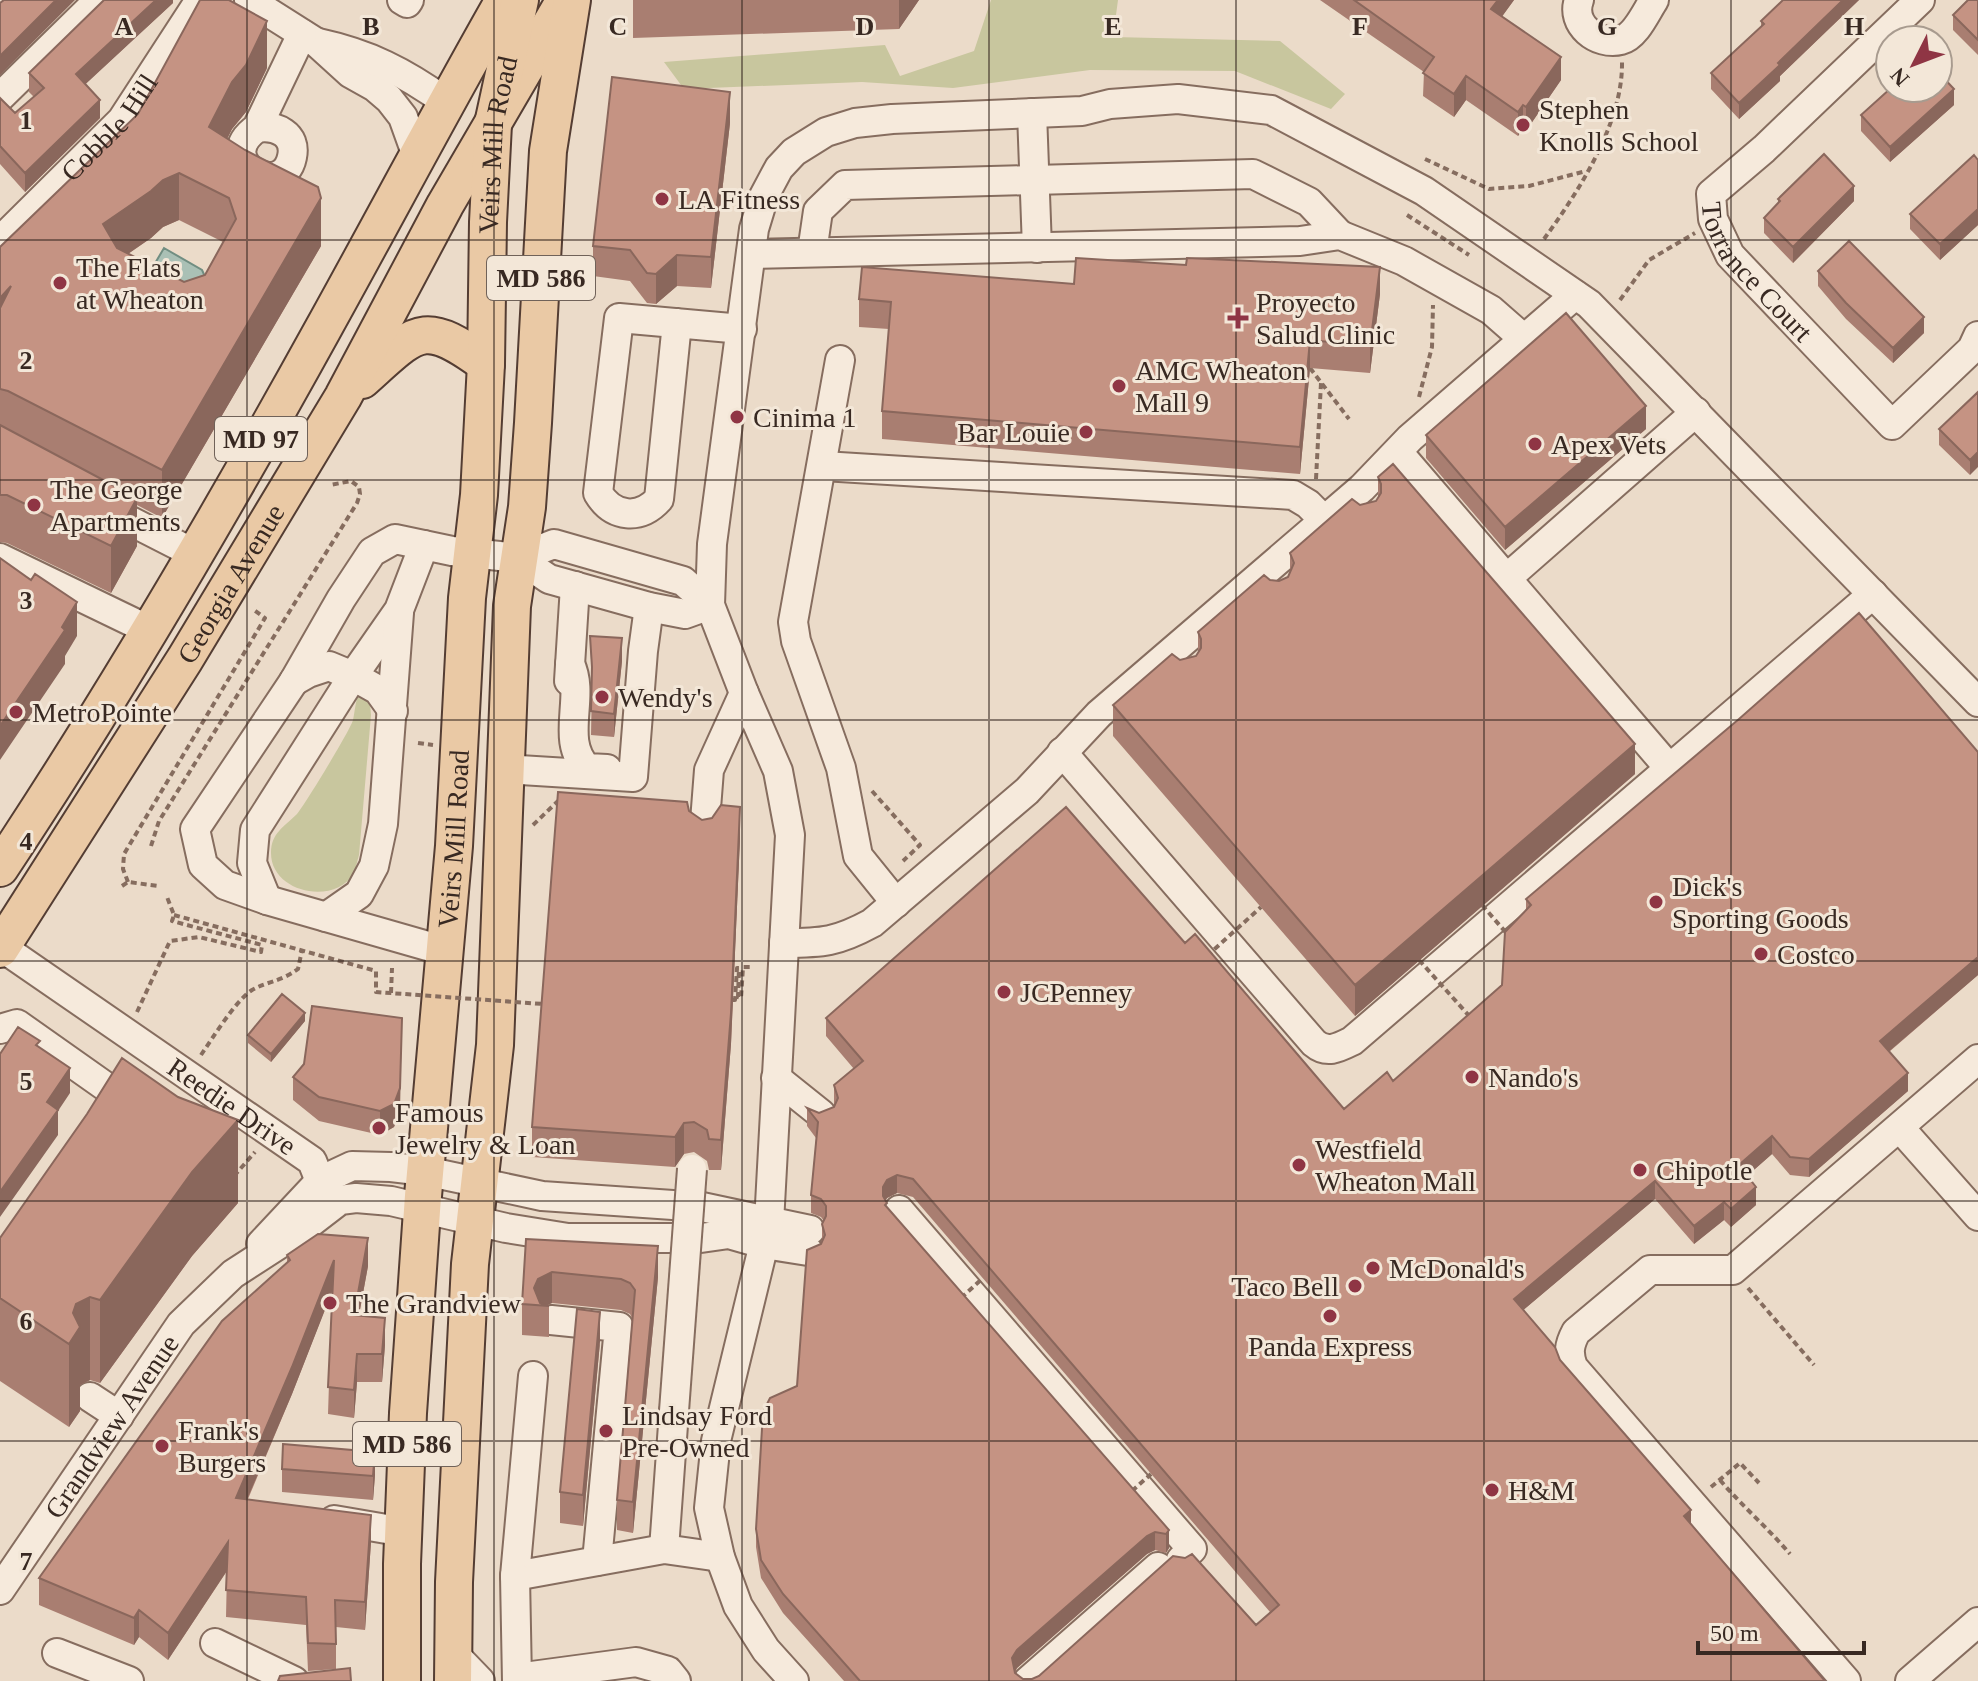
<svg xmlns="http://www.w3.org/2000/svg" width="1978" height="1681" viewBox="0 0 1978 1681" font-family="'Times New Roman',serif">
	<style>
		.green { fill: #c8c69e }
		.water { fill: #aac0b5; stroke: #718e82; stroke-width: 2 }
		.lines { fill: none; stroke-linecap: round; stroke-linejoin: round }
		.minor-casing { stroke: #866d5f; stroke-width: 32 }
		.major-casing { stroke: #543d33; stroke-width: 40 }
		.path { stroke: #866d5f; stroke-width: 4; stroke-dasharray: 6 4; stroke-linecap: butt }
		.minor { stroke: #f6eadc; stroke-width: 28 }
		.major { stroke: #eac9a5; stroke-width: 36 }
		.minor-bridge-casing { stroke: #866d5f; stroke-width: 32; stroke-linecap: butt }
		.path-bridge { stroke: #866d5f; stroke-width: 4; stroke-dasharray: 6 4; stroke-linecap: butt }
		.minor-bridge { stroke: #f6eadc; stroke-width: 28 }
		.wall { fill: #a97e71; fill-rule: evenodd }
		.shaded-wall { fill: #8a675c }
		.building { fill: #c59383; stroke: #8a675c; stroke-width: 2; fill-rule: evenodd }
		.grid { fill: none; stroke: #382922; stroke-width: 2; stroke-opacity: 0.55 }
		.poi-dot { fill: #8f3544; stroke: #f3e7d8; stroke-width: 3 }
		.labels { text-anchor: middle; stroke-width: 6; stroke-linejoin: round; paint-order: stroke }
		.shield { fill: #f3e7d8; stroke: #706259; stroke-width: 2 }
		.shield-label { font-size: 26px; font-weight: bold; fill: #382922 }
		.poi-label { font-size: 28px; fill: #382922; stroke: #f3e7d8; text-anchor: start }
		.street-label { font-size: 28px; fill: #382922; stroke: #f3e7d8 }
		.grid-label { font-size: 26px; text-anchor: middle; font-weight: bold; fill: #382922; stroke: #f3e7d8; stroke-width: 6; stroke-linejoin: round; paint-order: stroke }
	</style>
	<rect width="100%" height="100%" fill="#ebdbc9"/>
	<path class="green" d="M991 0H1118L1113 37 1280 41 1345 94 1331 109 1235 71 1090 70 953 88 862 82 684 89 664 62 885 45 900 76 974 51Z
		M363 695 370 703 371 715 359 855C357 861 356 868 354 873 335 906 271 893 271 853 271 833 284 827 297 814 304 806 351 729 353 720 355 711 355 704 358 696Z"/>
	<path class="water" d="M164 248 202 270 207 281 191 310 147 277Z"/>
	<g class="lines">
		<defs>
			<g id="minor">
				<path d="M249 0 317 43 350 73 375 87 389 99 403 117 417 156"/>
				<path d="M402 0 407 3 409 0"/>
				<path d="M1579 0C1570 24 1597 46 1621 40 1636 36 1646 12 1654 0"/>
				<path id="s1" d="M1920 0 1764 149 1711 194 1713 219 1730 255 1892 425 1972 349 1978 336"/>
				<path d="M318 43C369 54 404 72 446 102"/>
				<path d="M0 97 99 0"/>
				<path d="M1032 113 1037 248"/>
				<path d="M257 128C276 125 297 134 292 157 283 202 210 161 257 128L302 34"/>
				<path id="s2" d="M0 241 122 120 200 0"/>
				<path d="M812 252 818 211 845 185 1253 174 1309 202 1340 235"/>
				<path d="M751 254 1300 241 1340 235 1404 261 1491 310 1524 339"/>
				<path d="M677 323 659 499C640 520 613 518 598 493L619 318 742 329"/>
				<path d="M840 360 793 622 796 641 841 768 858 856 896 903"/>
				<path d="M1398 452 1670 769"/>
				<path d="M823 466 1293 495 1308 504 1324 520"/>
				<path d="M103 507 195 554"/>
				<path d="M0 558 149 630"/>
				<path d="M518 558 549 579 649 607 685 614 710 605"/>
				<path d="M1507 578 1696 412"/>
				<path d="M570 664C586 697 559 740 587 768L607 769"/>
				<path d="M294 681 308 673 329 666 353 676 378 690 393 711"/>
				<path d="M569 681 575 586"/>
				<path d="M1062 752 1314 1043C1327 1054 1338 1048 1352 1041L1873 594"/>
				<path d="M505 769 633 777 643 651 649 607"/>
				<path d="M704 834 709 770 744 693"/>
				<path d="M267 900 252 863 255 830 353 676 399 610 424 545"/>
				<path d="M326 917 359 894 374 866 383 824 399 613"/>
				<path d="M784 943C823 943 837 942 872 923L1027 791 1099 714 1362 488 1410 438 1575 295"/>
				<path id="s3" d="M0 946 312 1161 320 1181"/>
				<path d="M445 951 267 900 225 885 203 865 195 829 294 681 341 599 372 552 395 539 452 551 518 558 554 544 683 581 710 605"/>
				<path d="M0 1029 17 1024 119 1096"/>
				<path d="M776 1078 821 1114"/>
				<path d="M1900 1128 1978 1216"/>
				<path d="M899 1210 1192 1549 1181 1560"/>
				<path d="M261 1244 320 1181 352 1166 391 1167 425 1171 542 1196 702 1207 810 1230"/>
				<path d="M551 1320 619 1327 597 1561"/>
				<path d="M533 1376 515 1576 664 1549 720 1557"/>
				<path d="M90 1397 119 1416"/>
				<path d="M334 1520 404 1532"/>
				<path d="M664 1549 674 1411"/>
				<path d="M515 1576 517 1681"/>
				<path id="s4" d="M0 1590 181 1324 233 1274 301 1230 340 1200 356 1198 391 1201 506 1228 568 1238H701L729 1234 764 1244 808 1251"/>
				<path d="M215 1643 294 1681"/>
				<path d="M57 1653 129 1681"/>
				<path d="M453 1653 480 1681"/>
				<path d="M517 1678 636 1662 668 1671 676 1681"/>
				<path d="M794 1681 766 1650 738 1606 720 1557 709 1508 716 1441 769 1223 790 835 778 771 744 693 710 605 712 544 754 229 764 196 779 168 794 152 826 132 855 123 892 119 1082 111 1110 104 1178 99 1271 110 1424 191 1589 304 1978 702"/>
				<path d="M1028 1681 1158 1567"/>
				<path d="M1846 1681 1573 1367C1568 1353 1569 1345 1576 1332L1650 1270H1733L1978 1059"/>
				<path d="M1910 1681 1978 1622"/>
			</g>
			<g id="major">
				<path d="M362 380C417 331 422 317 486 364"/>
				<path d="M0 868C116 693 222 512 323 329 384 219 442 109 504 0"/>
				<path id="s5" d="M0 949 185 659 343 397 445 205 562 5"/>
				<path id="s6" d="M402 1681V1564L408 1413 423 1196 454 846 467 598 479 495 486 364 488 222 493 124 520 0"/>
				<path d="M453 1681 454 1582 470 1264 495 1045 512 606 527 507 533 423 548 151 572 0"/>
			</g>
		</defs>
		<use href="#minor" class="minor-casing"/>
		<use href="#major" class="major-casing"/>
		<path class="path" d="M1425 159 1489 189 1529 186 1586 171
			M1407 215 1469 255
			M1544 239C1579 191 1623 123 1622 62
			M1620 300 1649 260 1695 233
			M1310 368 1349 419
			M1419 397 1432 347 1433 305
			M1316 479 1321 383
			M418 743 433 745
			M872 791 920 845 903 861
			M533 825 558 801
			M151 846 159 821 357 503 360 494 359 487 351 481 330 485
			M128 882 123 869 124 854 265 618 254 610
			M122 886 128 882 159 886
			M391 993 392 968
			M733 1000H735L737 968H739L738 997 741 998 743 967H752
			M137 1012 170 941 199 937 261 952 262 945 172 921 174 915 167 897
			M201 1055C212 1039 236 1000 252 990 268 981 280 982 298 969L302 950
			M234 1176 255 1152
			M1748 1288 1814 1365
			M1720 1480C1742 1506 1768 1528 1790 1554
			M1711 1487 1740 1463 1759 1483"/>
		<use href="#minor" class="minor"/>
		<use href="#major" class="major"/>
		<defs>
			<path id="minor-bridge" d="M674 1411 692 1169"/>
		</defs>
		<use href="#minor-bridge" class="minor-bridge-casing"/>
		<path class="path-bridge" d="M1482 905 1509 936
			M174 915 376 971V992L543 1004
			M1207 956 1261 907
			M1419 960 1471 1018
			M961 1298 983 1278
			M1132 1491 1151 1474"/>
		<use href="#minor-bridge" class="minor-bridge"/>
	</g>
	<path class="wall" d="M173 0V3L85 84 100 118 25 192 0 164V98L15 113 34 97 29 92V73Z
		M633 0H919L899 29 633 38Z
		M1320 0H1514L1502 16 1561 80 1526 131 1523 128 1518 136 1466 100 1454 117 1423 96 1424 72Z
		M1783 0H1859L1780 76V81L1739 119 1711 89V73L1761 27V21Z
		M1978 0V55L1953 30V15Z
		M267 68 246 112 232 129 227 139 321 246 162 518 137 505V546L111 593 7 543 0 542V247ZM179 220 223 242 205 275 184 282 128 254 151 238 163 227Z
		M1954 105 1890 162 1861 131V115Z
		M730 123 711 288 677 286 656 304 647 303 630 281 593 276V246Z
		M1978 160V225L1940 260 1910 229V214Z
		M1778 199 1854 201 1793 263 1764 233V218L1778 203Z
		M1818 271 1924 333 1893 363 1846 319 1818 286Z
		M1074 284 1380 294 1370 373 1310 368 1300 474 882 439V411L889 329 859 327V299Z
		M1978 392 1970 475 1939 445V429Z
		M1646 429 1505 550 1426 458V435Z
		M1378 477 1635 774 1355 1016 1113 736V705L1180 660 1196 656 1198 653V632L1270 580 1279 581 1288 577 1290 573V553L1360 505 1376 501 1378 498Z
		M590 636 622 661 614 737 591 735 592 683Z
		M1978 752V975L1889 1052 1908 1091 1809 1177 1790 1175 1772 1154 1747 1176 1756 1205 1731 1227 1724 1220 1694 1244 1655 1199 1523 1310 1560 1360 1691 1524 1825 1681H844L783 1613 761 1578 756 1547V1529L797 1386 822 1241V1224L824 1221 821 1217 811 1213V1195L816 1138 807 1126V1108L819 1113 834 1107V1085L854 1069 826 1036V1018L1185 943 1344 1109 1393 1081 1502 985 1526 910V899ZM897 1193 913 1197 1270 1612 1256 1625 1032 1679H1023L1015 1673 1017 1668 1147 1554 1155 1550 1166 1553 1169 1548V1530L887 1207 885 1201 887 1198Z
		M689 811 702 820 740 838 731 1044 721 1170H709L707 1161 694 1152 684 1154 675 1167 532 1157V1127Z
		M305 1021 271 1062 248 1043V1035Z
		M293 1077 400 1111 394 1127 380 1135 319 1121 293 1100Z
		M238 1203 192 1256 100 1383 90 1380 80 1385V1411L69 1427 0 1381V1238Z
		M526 1239 658 1277 633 1533 617 1530V1500L632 1318 630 1314 621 1310 552 1303 547 1305 549 1306V1337L522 1335V1304Z
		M287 1255 368 1266 359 1315 385 1345 382 1382H357L354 1418 328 1414 332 1291 292 1394 248 1499 371 1542 365 1630 336 1627V1669L308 1671 306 1625 226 1617 227 1571 168 1660 139 1637 134 1645 39 1605V1578L287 1263Z
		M600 1342 583 1526 560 1523V1492Z
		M282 1469 375 1475 373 1500 282 1492Z"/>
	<path class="shaded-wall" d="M56 0H75L0 75V56Z
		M156 0H173V3L76 93V74Z
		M899 0H919L899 29Z
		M1498 0H1514L1491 32V9Z
		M1843 0H1859L1780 76V81L1739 119V103L1778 63Z
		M267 21V68L246 112 232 129 209 175V127L232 82Z
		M1561 57V80L1526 131V107Z
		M1466 76V100L1454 117V94Z
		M1954 89V105L1890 162V147Z
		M730 92V123L711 288V257Z
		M100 100V118L25 192V173Z
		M1523 105V128L1518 136V112Z
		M179 173V220L163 227 151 238 103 271V224L163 180Z
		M1854 186V201L1793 263V247Z
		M321 198V246L162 518V470Z
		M1978 209V225L1940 260V244Z
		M677 255V286L656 304V274Z
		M1380 267V294L1370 373V346Z
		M11 286 0 345V298Z
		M1924 317V333L1893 363V348Z
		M1310 340V368L1300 474V447Z
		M1646 406V429L1505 550V527Z
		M1978 452V467L1970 475V460Z
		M137 498V546L111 593V546Z
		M77 602V636L65 656V664L0 760V726Z
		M622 638V661L614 737V714Z
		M1635 744V774L1355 1016V985Z
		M740 807V838L731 1044 721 1170V1140Z
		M1978 957V975L1880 1059V1041Z
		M305 1013V1021L271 1062V1054Z
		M402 1018 400 1111 394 1127 380 1135V1111Z
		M70 1068V1093L56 1114 58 1110V1135L0 1217V1192L47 1102Z
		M1908 1073V1091L1809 1177V1159Z
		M238 1120V1203L192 1256 100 1383V1300L192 1172Z
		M684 1123V1154L675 1167V1137Z
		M1772 1136V1154L1739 1183V1165Z
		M897 1175V1193L887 1198 883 1205V1187L887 1180Z
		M1655 1181V1199L1514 1318V1299Z
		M1756 1187V1205L1731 1227V1209Z
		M1724 1202V1220L1694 1244V1226Z
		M368 1238V1266L354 1342V1315Z
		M658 1246V1277L633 1533V1502Z
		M334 1260V1287L292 1394 236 1525V1498Z
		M552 1272V1303L545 1306 534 1305V1288L538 1279Z
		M90 1297V1380L80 1385V1411L69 1427V1344L73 1313 76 1304Z
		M600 1312V1342L583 1526V1495Z
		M385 1318V1345L382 1382V1354Z
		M357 1354V1382L354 1418V1390Z
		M375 1452V1475L373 1500V1476Z
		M1691 1510V1528L1684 1516Z
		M371 1515V1542L365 1630V1602Z
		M1169 1530V1548L1166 1553V1534Z
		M1155 1532V1550L1147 1554 1017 1668 1012 1676V1658L1017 1650 1147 1536Z
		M228 1542V1569L168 1660V1633Z
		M139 1610V1637L134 1645V1618Z"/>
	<path class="building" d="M4 0H56L0 56V3Z
		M104 0H156L76 74 100 100 25 173 0 146V98L15 113 44 88 29 73Z
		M200 0H229L267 21 246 65 232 82 209 127 245 150 318 187 321 198 162 470 8 391 0 389V308L11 286 0 298V247L138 114ZM179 173 229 198 236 219 205 275 184 282 117 248 103 224 151 191 163 180Z
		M1354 0H1498L1491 9 1561 57 1526 107 1523 105 1518 112 1466 76 1454 94 1423 73 1434 57Z
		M1783 0H1843L1778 63 1780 65 1739 103 1711 73 1764 24 1761 21Z
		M1968 0H1978V40L1953 15Z
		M1938 72 1954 89 1890 147 1861 115 1891 88H1938Z
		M612 77 730 92 711 257 677 255 656 274 647 273 630 250 593 246Z
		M1824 154 1854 186 1793 247 1764 218 1780 201 1778 199Z
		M1974 155 1978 160V209L1940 244 1910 214Z
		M1849 241 1924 317 1893 348 1846 303 1818 271Z
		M1076 258 1186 265 1187 258 1380 267 1370 346 1310 340 1300 447 882 411 891 302 859 299 862 267 1074 284Z
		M1566 313 1646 406 1505 527 1426 435Z
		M1978 392V452L1970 460 1939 429Z
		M0 425 137 498 111 546 7 495H0Z
		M1393 464 1635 744 1355 985 1113 705 1172 654 1180 660 1196 656 1201 648V639L1198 632 1264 575 1270 580 1279 581 1288 577 1294 563 1290 553 1352 499 1360 505 1376 501 1381 493V484L1378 477Z
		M0 558 31 580 35 574 77 602 62 627 65 630 0 726Z
		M1859 613 1978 752V957L1880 1041 1908 1073 1809 1159 1790 1157 1772 1136 1739 1165 1756 1187 1731 1209 1724 1202 1694 1226 1655 1181 1514 1299 1555 1347 1560 1360 1691 1510 1684 1516 1825 1681H860L783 1594 761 1560 756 1529 763 1412 770 1398 797 1386 807 1250 821 1244 825 1235 822 1224 826 1216V1206L821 1199 811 1195 818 1122 807 1108 819 1113 834 1107 838 1098 834 1085 863 1061 826 1018 1066 807 1185 943 1195 934 1344 1109 1387 1072 1393 1081 1502 985 1505 932 1531 905 1526 899 1739 719ZM897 1175 913 1179 1279 1605 1256 1625 1192 1554 1185 1558 1173 1556 1039 1676 1032 1679H1023L1015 1673 1012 1658 1017 1650 1147 1536 1155 1532 1166 1534 1169 1530 885 1205 887 1203 883 1196V1187L887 1180Z
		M590 636 622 638 614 714 591 711 592 667Z
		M558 792 687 802 689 811 702 820 712 818 721 805 740 807 731 1013 721 1140 709 1139 707 1130 694 1122 684 1123 675 1137 532 1127Z
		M282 994 305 1013 271 1054 248 1035Z
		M312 1006 402 1018 400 1088 394 1104 380 1111 319 1097 293 1077 304 1064Z
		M18 1027 40 1041 36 1045 70 1068 47 1102 58 1110 0 1192V1054Z
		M122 1058 178 1097 238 1120 192 1172 100 1300 90 1297 76 1304 73 1313 80 1327 69 1344 0 1298V1238L87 1114Z
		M318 1234 368 1238 354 1315 385 1318 382 1354H357L354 1390 328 1387 334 1260 292 1367 236 1498 371 1515 365 1602 335 1600 336 1644 308 1643 306 1597 226 1590 228 1542 168 1633 139 1610 134 1618 39 1578 222 1321 290 1260 287 1255Z
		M526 1239 658 1246 633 1502 617 1500 635 1290 630 1283 621 1279 552 1272 538 1279 534 1288 540 1303 549 1306 522 1304Z
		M577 1309 600 1312 583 1495 560 1492Z
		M283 1444 375 1452 373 1476 282 1469Z
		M350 1668 351 1681H278L280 1676Z"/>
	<path class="grid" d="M247 0V1681M494 0V1681M742 0V1681M989 0V1681M1236 0V1681M1484 0V1681M1731 0V1681M0 240H1978M0 480H1978M0 720H1978M0 961H1978M0 1201H1978M0 1441H1978"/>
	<g class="poi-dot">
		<circle cx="1523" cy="125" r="8"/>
		<circle cx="662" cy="199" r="8"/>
		<circle cx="60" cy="283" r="8"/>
		<path d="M1234 306h8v8h8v8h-8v8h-8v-8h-8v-8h8z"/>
		<circle cx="1119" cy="386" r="8"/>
		<circle cx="737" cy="417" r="8"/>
		<circle cx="1086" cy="432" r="8"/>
		<circle cx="1535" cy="444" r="8"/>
		<circle cx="34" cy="505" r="8"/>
		<circle cx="602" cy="697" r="8"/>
		<circle cx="16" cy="712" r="8"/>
		<circle cx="1656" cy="902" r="8"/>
		<circle cx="1761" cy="954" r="8"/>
		<circle cx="1004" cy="992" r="8"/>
		<circle cx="1472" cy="1077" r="8"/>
		<circle cx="379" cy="1128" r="8"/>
		<circle cx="1299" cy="1165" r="8"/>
		<circle cx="1640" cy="1170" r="8"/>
		<circle cx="1373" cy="1268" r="8"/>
		<circle cx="1355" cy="1286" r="8"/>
		<circle cx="330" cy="1303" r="8"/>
		<circle cx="1330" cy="1316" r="8"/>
		<circle cx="606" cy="1431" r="8"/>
		<circle cx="162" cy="1446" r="8"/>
		<circle cx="1492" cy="1490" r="8"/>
	</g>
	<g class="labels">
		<g class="shield">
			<rect x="487" y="256" width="108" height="44" rx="6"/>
			<rect x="215" y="417" width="92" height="44" rx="6"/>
			<rect x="353" y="1422" width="108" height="44" rx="6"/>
		</g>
		<g class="shield-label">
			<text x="541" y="287">MD 586</text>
			<text x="261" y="448">MD 97</text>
			<text x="407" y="1453">MD 586</text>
		</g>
		<g class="poi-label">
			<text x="1539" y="119">Stephen<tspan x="1539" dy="32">Knolls School</tspan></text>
			<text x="678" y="209">LA Fitness</text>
			<text x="76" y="277">The Flats<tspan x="76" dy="32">at Wheaton</tspan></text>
			<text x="1256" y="312">Proyecto<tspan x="1256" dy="32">Salud Clinic</tspan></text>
			<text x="1135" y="380">AMC Wheaton<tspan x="1135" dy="32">Mall 9</tspan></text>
			<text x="753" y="427">Cinima 1</text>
			<text x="1070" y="442" text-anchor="end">Bar Louie</text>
			<text x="1551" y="454">Apex Vets</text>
			<text x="50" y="499">The George<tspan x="50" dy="32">Apartments</tspan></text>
			<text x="618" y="707">Wendy's</text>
			<text x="32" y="722">MetroPointe</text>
			<text x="1672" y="896">Dick's<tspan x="1672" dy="32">Sporting Goods</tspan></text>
			<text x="1777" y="964">Costco</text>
			<text x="1020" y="1002">JCPenney</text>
			<text x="1488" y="1087">Nando's</text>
			<text x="395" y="1122">Famous<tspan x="395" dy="32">Jewelry &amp; Loan</tspan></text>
			<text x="1315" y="1159">Westfield<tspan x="1315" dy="32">Wheaton Mall</tspan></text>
			<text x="1656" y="1180">Chipotle</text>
			<text x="1389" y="1278">McDonald's</text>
			<text x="1339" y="1296" text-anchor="end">Taco Bell</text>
			<text x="346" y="1313">The Grandview</text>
			<text x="1330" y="1356" text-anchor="middle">Panda Express</text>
			<text x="622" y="1425">Lindsay Ford<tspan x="622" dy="32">Pre-Owned</tspan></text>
			<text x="178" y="1440">Frank's<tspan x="178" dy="32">Burgers</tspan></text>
			<text x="1508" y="1500">H&amp;M</text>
		</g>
		<g class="street-label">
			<text dy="10" stroke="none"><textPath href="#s2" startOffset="158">Cobble Hill</textPath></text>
			<text dy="10" stroke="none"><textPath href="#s6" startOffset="1540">Veirs Mill Road</textPath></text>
			<text dy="10" stroke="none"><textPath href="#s1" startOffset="378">Torrance Court</textPath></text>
			<text dy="10" stroke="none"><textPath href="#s5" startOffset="432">Georgia Avenue</textPath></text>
			<text dy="10" stroke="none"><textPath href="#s6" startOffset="844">Veirs Mill Road</textPath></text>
			<text dy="10" stroke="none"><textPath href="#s3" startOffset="282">Reedie Drive</textPath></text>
			<text dy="10" stroke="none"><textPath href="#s4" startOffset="198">Grandview Avenue</textPath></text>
		</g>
	</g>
	<g class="grid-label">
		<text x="124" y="35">A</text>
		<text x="371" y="35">B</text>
		<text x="618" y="35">C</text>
		<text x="865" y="35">D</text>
		<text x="1113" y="35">E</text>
		<text x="1360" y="35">F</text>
		<text x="1607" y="35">G</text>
		<text x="1854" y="35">H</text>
		<text x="26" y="129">1</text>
		<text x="26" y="369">2</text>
		<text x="26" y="609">3</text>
		<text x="26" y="850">4</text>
		<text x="26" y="1090">5</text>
		<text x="26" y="1330">6</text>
		<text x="26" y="1570">7</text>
	</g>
	<g transform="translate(1914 64) rotate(228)"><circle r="38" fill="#f3e7d8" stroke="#a89b8f" stroke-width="2"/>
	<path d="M0-6L14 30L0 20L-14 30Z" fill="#8f3544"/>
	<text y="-12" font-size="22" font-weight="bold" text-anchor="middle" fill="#382922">N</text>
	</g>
	<path d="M1698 1641v12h166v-12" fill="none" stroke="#382922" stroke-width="4"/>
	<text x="1710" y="1641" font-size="24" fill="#382922" stroke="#f3e7d8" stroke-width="6" paint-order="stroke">50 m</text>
</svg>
